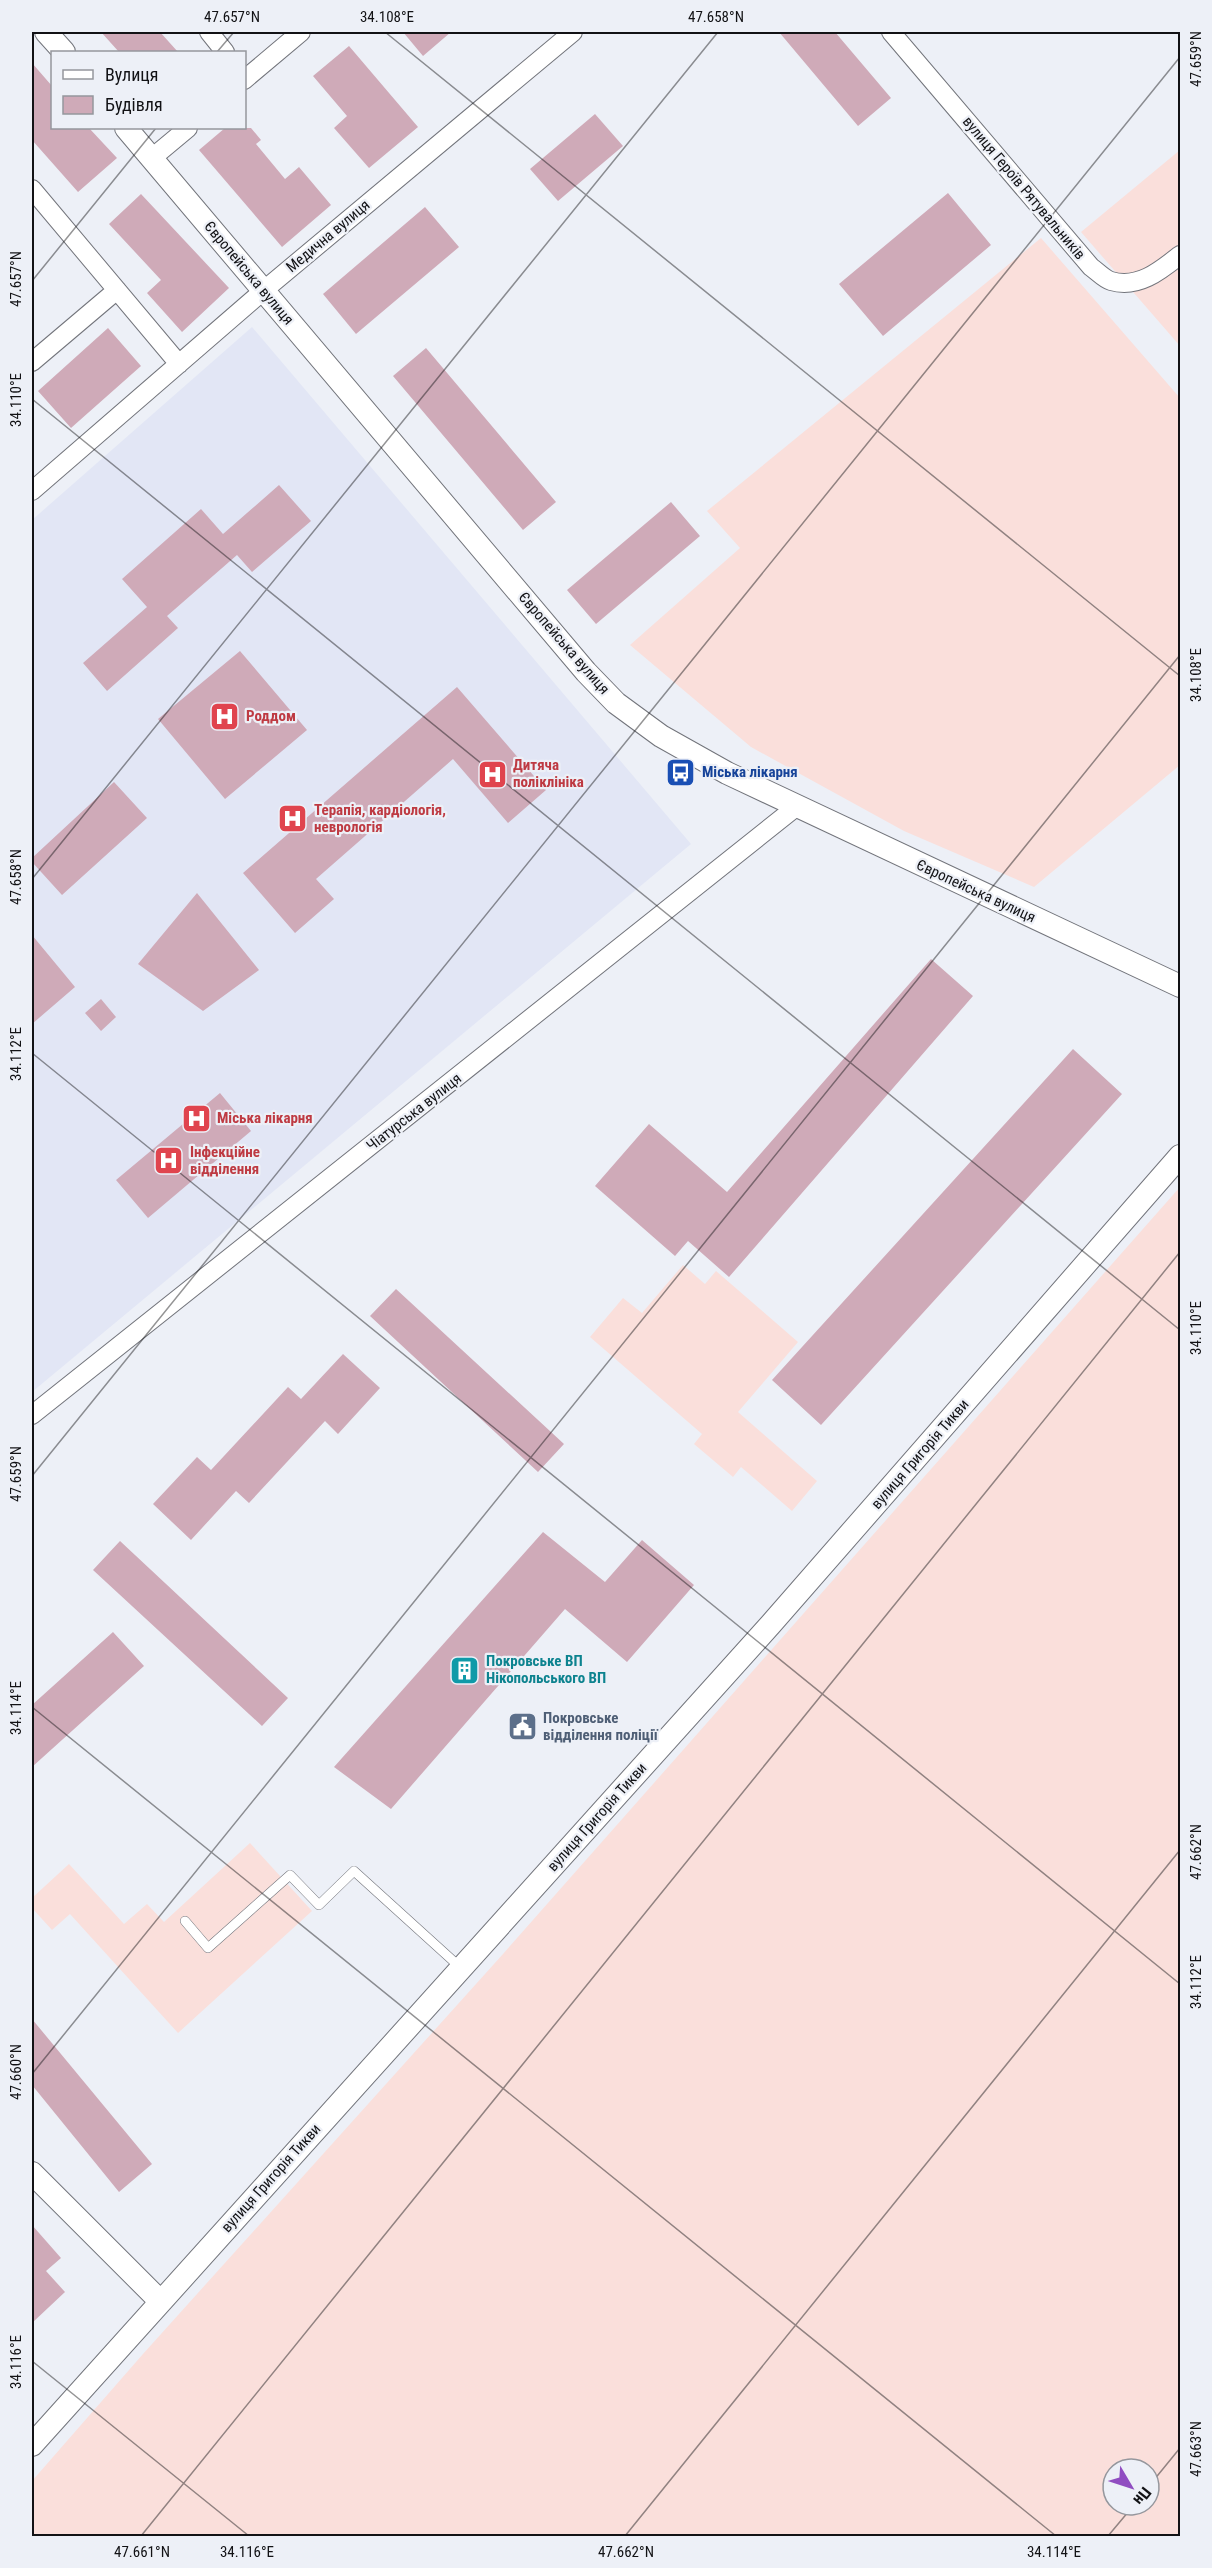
<svg xmlns="http://www.w3.org/2000/svg" width="1212" height="2568" viewBox="0 0 1212 2568" font-family="'Roboto Condensed',sans-serif">
	<style>
		.built { fill: #e2e6f5 }
		.industrial { fill: #fadfdb; fill-rule: evenodd }
		.building { fill: #cfaab8 }
		.lines { fill: none; stroke-linecap: round; stroke-linejoin: round }
		.service-casing { stroke: #72747b; stroke-width: 10 }
		.minor-casing { stroke: #72747b; stroke-width: 20 }
		.tertiary-casing { stroke: #72747b; stroke-width: 24 }
		.service { stroke: #fff; stroke-width: 9 }
		.minor { stroke: #fff; stroke-width: 18 }
		.tertiary { stroke: #fff; stroke-width: 22 }
		.ticks { fill: none; stroke: #121215; stroke-width: 1.5; stroke-opacity: 0.45 }
		.labels { text-anchor: middle; stroke-width: 4.5; stroke-linejoin: round; paint-order: stroke }
		.street-label { font-size: 15px; fill: #121215; stroke: #edf0f7 }
		.health-label { font-size: 15px; font-weight: bold; fill: #be3a42; stroke: #edf0f7; text-anchor: start }
		.transit-label { font-size: 15px; font-weight: bold; fill: #164399; stroke: #edf0f7; text-anchor: start }
		.culture-label { font-size: 15px; font-weight: bold; fill: #0d838f; stroke: #edf0f7; text-anchor: start }
		.service-label { font-size: 15px; font-weight: bold; fill: #4e5e75; stroke: #edf0f7; text-anchor: start }
		.neatline { fill: none; stroke: #121215; stroke-width: 2 }
		.ticks-label { font-size: 15px; text-anchor: middle; fill: #121215 }
	</style>
	<rect width="100%" height="100%" fill="#edf0f7"/>
	<path class="built" d="M252 327 691 844 32 1392V520Z"/>
	<path class="industrial" d="M1180 150V346L1081 232Z
		M1041 238 1180 398V765L1034 887 904 831 751 747 630 645 740 548 707 511Z
		M1180 1187V2536H32V2481L143 2354 503 1954ZM1113 2469H1149V2505H1113Z
		M683 1265 705 1284 716 1271 798 1342 738 1412 817 1481 792 1511 741 1467 733 1477 694 1444 702 1434 590 1337 623 1298 642 1313Z
		M250 1843 312 1911 178 2033 70 1914 52 1930 32 1908V1898L69 1864 124 1924 147 1904 164 1922Z"/>
	<path class="building" d="M101 32H160L178 52H119Z
		M403 32H451L423 56Z
		M779 32H835L891 98 858 126Z
		M349 46 418 127 369 168 334 128 347 116 313 76Z
		M32 63 52 86V128H89L117 158 78 192 32 140Z
		M595 114 623 146 558 201 530 169Z
		M225 128H251L261 140 256 144 285 179 299 167 331 205 282 247 199 150Z
		M948 193 991 245 883 336 839 284Z
		M141 194 229 288 182 332 147 293 161 280 109 224Z
		M425 207 459 247 356 334 323 294Z
		M108 328 141 366 71 428 38 391Z
		M426 348 556 502 523 530 393 376Z
		M279 485 311 521 252 572 237 555 167 616 178 628 107 691 83 663 147 607 122 579 201 509 223 534Z
		M671 502 700 536 596 624 567 590Z
		M240 651 307 730 225 799 158 719Z
		M457 687 546 790 508 823 453 759 316 879 334 899 295 933 243 873Z
		M114 782 147 818 62 895 32 862V858Z
		M197 893 259 970 203 1011 138 964Z
		M32 935 75 987 32 1024Z
		M931 959 973 996 729 1277 688 1241 675 1256 595 1186 649 1124 727 1192Z
		M101 999 116 1017 101 1031 85 1013Z
		M1073 1049 1122 1094 821 1425 772 1380Z
		M220 1093 251 1131 148 1218 116 1180Z
		M396 1289 564 1444 538 1472 370 1316Z
		M343 1354 380 1388 338 1434 325 1421 249 1503 236 1491 191 1540 153 1504 197 1457 211 1470 288 1387 301 1399Z
		M543 1532 605 1582 642 1540 694 1585 627 1662 565 1609 391 1809 334 1767Z
		M120 1541 288 1698 262 1726 93 1570Z
		M113 1632 144 1666 32 1767V1705Z
		M32 2019 152 2164 119 2192 32 2085Z
		M32 2225 61 2258 46 2271 65 2292 32 2323Z"/>
	<g class="lines">
		<defs>
			<path id="service" d="M185 1921 208 1948 290 1875 319 1905 354 1871 461 1968"/>
			<path id="minor" d="M209 32 225 52
				M891 32 1091 267C1097 271 1104 279 1111 281 1138 289 1160 271 1180 255
				M244 80 301 32
				M152 158 188 128
				M32 189 179 364
				M32 362 117 290
				M32 491 263 291 573 32
				M32 1415 796 807"/>
			<path id="tertiary" d="M46 32 64 52
				M126 128 586 672 616 703 661 736 727 773 1180 986
				M32 2173 160 2301
				M32 2445 771 1624 1180 1156"/>
		</defs>
		<use href="#service" class="service-casing"/>
		<use href="#minor" class="minor-casing"/>
		<use href="#tertiary" class="tertiary-casing"/>
		<use href="#service" class="service"/>
		<use href="#minor" class="minor"/>
		<use href="#tertiary" class="tertiary"/>
	</g>
	<path class="ticks" d="M385 32 1180 676M217 52 234 32M32 281 156 128M32 399 1180 1330M32 879 718 32M32 1053 1180 1984M32 1476 1180 57M32 1707 1056 2536M32 2074 1180 655M32 2361 249 2536M1149 2486 1180 2448M141 2536 1180 1252M625 2536 1180 1850M1108 2536 1134 2505"/>
	<defs>
		<symbol id="hospital-square" viewBox="-11 -11 22 22"><rect x="-9" y="-9" width="18" height="18" rx="4" fill="#e0444e" stroke="#edf0f7"/><path d="M-5-5h3v3.5h4V-5h3V5h-3V1.5h-4V5h-3Z" fill="#fff"/></symbol>
		<symbol id="bus-square" viewBox="-11 -11 22 22"><rect x="-9" y="-9" width="18" height="18" rx="4" fill="#1a4fb4" stroke="#edf0f7"/><path d="M-5-6H5V4H4V6H2V4H-2V6H-4V4H-5ZM-3.5-4V0h7V-4ZM-3.5 1.2v1.5H-2V1.2ZM2 1.2v1.5H3.5V1.2Z" fill="#fff"/></symbol>
		<symbol id="building-square" viewBox="-11 -11 22 22"><rect x="-9" y="-9" width="18" height="18" rx="4" fill="#0f9aa8" stroke="#edf0f7"/><path d="M-4-6H4V6H1V3H-1V6H-4ZM-2.5-4.3h1.7v1.8h-1.7ZM.8-4.3h1.7v1.8H.8ZM-2.5-1h1.7V.8h-1.7ZM.8-1h1.7V.8H.8Z" fill="#fff"/></symbol>
		<symbol id="civic-square" viewBox="-11 -11 22 22"><rect x="-9" y="-9" width="18" height="18" rx="4" fill="#5c6f8a" stroke="#edf0f7"/><path d="M-.6-6.5H3V-4.5H.6V-3L4-1V1h2V6H-6V1h2V-1L-.6-3ZM-1.2 2.5V6h2.4V2.5Z" fill="#fff"/></symbol>
	</defs>
	<g fill-rule="evenodd">
		<use href="#hospital-square" x="208" y="700" width="33" height="33"/>
		<use href="#bus-square" x="664" y="756" width="33" height="33"/>
		<use href="#hospital-square" x="476" y="758" width="33" height="33"/>
		<use href="#hospital-square" x="276" y="802" width="33" height="33"/>
		<use href="#hospital-square" x="180" y="1102" width="33" height="33"/>
		<use href="#hospital-square" x="152" y="1144" width="33" height="33"/>
		<use href="#building-square" x="448" y="1654" width="33" height="33"/>
		<use href="#civic-square" x="506" y="1710" width="33" height="33"/>
	</g>
	<g class="labels">
		<g class="street-label">
			<text transform="translate(1024 188) rotate(50)" y="5">вулиця Героїв Рятувальників</text>
			<text transform="translate(328 236) rotate(-40)" y="5">Медична вулиця</text>
			<text transform="translate(249 273) rotate(50)" y="5">Європейська вулиця</text>
			<text transform="translate(564 643) rotate(49)" y="5">Європейська вулиця</text>
			<text transform="translate(976 891) rotate(25)" y="5">Європейська вулиця</text>
			<text transform="translate(414 1112) rotate(-38)" y="5">Чіатурська вулиця</text>
			<text transform="translate(920 1454) rotate(-49)" y="5">вулиця Григорія Тикви</text>
			<text transform="translate(597 1817) rotate(-48)" y="5">вулиця Григорія Тикви</text>
			<text transform="translate(271 2178) rotate(-48)" y="5">вулиця Григорія Тикви</text>
		</g>
		<g class="health-label">
			<text x="246" y="721">Роддом</text>
			<text x="513" y="770">Дитяча<tspan x="513" dy="17">поліклініка</tspan></text>
			<text x="314" y="815">Терапія, кардіологія,<tspan x="314" dy="17">неврологія</tspan></text>
			<text x="217" y="1123">Мiська лiкарня</text>
			<text x="190" y="1157">Інфекційне<tspan x="190" dy="17">відділення</tspan></text>
		</g>
		<g class="transit-label">
			<text x="702" y="777">Міська лікарня</text>
		</g>
		<g class="culture-label">
			<text x="486" y="1666">Покровське ВП<tspan x="486" dy="17">Нікопольського ВП</tspan></text>
		</g>
		<g class="service-label">
			<text x="543" y="1723">Покровське<tspan x="543" dy="17">відділення поліції</tspan></text>
		</g>
	</g>
	<rect width="1212" height="2568" fill="none" stroke="#edf0f7" stroke-width="66"/>
	<rect x="51" y="51" width="195" height="78" fill="#edf0f7" stroke="#95979d" stroke-width="1.5"/>
	<rect x="63" y="70" width="30" height="9" fill="#ffffff" stroke="#95979d" stroke-width="1.5"/>
	<text x="105" y="81" font-size="18" fill="#121215">Вулиця</text>
	<rect x="63" y="96" width="30" height="18" fill="#cfaab8" stroke="#95979d" stroke-width="1.5"/>
	<text x="105" y="111" font-size="18" fill="#121215">Будівля</text>
	<g transform="translate(1131 2487) rotate(129)"><circle r="28" fill="#edf0f7" stroke="#95979d" stroke-width="1.5"/>
	<path d="M0-4.5L10 22L0 15L-10 22Z" fill="#904dc1"/>
	<text y="-9" font-size="16" font-weight="bold" text-anchor="middle" fill="#121215">Пн</text>
	</g>
	<rect x="33" y="33" width="1146" height="2502" class="neatline"/>
	<g class="ticks-label">
		<text x="232" y="22">47.657°N</text>
		<text x="387" y="22">34.108°E</text>
		<text x="716" y="22">47.658°N</text>
		<text transform="translate(1196 59) rotate(-90)" y="5">47.659°N</text>
		<text transform="translate(16 279) rotate(-90)" y="5">47.657°N</text>
		<text transform="translate(16 400) rotate(-90)" y="5">34.110°E</text>
		<text transform="translate(1196 675) rotate(-90)" y="5">34.108°E</text>
		<text transform="translate(16 877) rotate(-90)" y="5">47.658°N</text>
		<text transform="translate(16 1054) rotate(-90)" y="5">34.112°E</text>
		<text transform="translate(1196 1328) rotate(-90)" y="5">34.110°E</text>
		<text transform="translate(16 1474) rotate(-90)" y="5">47.659°N</text>
		<text transform="translate(16 1708) rotate(-90)" y="5">34.114°E</text>
		<text transform="translate(1196 1852) rotate(-90)" y="5">47.662°N</text>
		<text transform="translate(1196 1982) rotate(-90)" y="5">34.112°E</text>
		<text transform="translate(16 2072) rotate(-90)" y="5">47.660°N</text>
		<text transform="translate(16 2362) rotate(-90)" y="5">34.116°E</text>
		<text transform="translate(1196 2449) rotate(-90)" y="5">47.663°N</text>
		<text x="142" y="2557">47.661°N</text>
		<text x="247" y="2557">34.116°E</text>
		<text x="626" y="2557">47.662°N</text>
		<text x="1054" y="2557">34.114°E</text>
	</g>
</svg>
